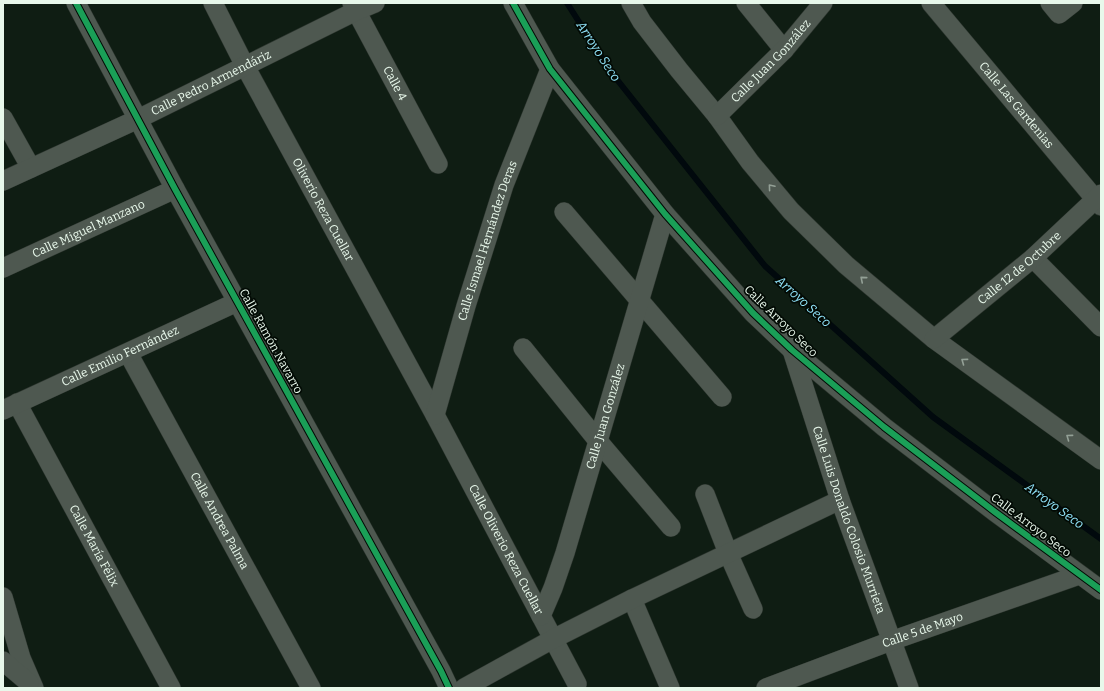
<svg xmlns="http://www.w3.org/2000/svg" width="1104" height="691" viewBox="0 0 1104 691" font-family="Bitter,serif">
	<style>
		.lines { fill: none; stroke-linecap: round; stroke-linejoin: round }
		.stream { stroke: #01090d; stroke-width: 6 }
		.minor-casing { stroke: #2d362f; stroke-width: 20 }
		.minor { stroke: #4e5850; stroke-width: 19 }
		.cycleway-casing { stroke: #020a04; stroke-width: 8 }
		.cycleway { stroke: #1a9f57; stroke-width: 6 }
		.oneway { stroke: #93a096 }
		.labels { text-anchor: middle; stroke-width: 3.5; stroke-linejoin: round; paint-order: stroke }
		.street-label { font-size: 12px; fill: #e8f8eb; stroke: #020a04 }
		.water-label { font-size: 13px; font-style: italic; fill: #90e2f8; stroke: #020a04 }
	</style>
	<rect width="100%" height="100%" fill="#0f1d13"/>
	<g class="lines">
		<path class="stream" d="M567 3 611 72 765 266 933 417 1101 539"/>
		<defs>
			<g id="minor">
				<path d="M76 3 175 189 441 671 449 688"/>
				<path id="s1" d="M213 3 245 66 435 415 577 684"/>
				<path id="s2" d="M352 3 438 164"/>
				<path d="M513 3 550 69 665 214 753 313 792 350 884 427 995 512 1101 590"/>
				<path d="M631 3 642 22 679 70 717 116 750 162 791 211 846 265 934 339 1101 460"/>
				<path d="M746 3 784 50"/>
				<path id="s3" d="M931 3 1101 206"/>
				<path d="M1050 3 1059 14 1073 3"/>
				<path id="s4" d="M717 116 784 50 823 3"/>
				<path d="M3 118 31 168"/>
				<path id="s5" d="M3 181 138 119 356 11 375 3"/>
				<path d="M564 212 722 397"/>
				<path d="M1033 258 1101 327"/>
				<path id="s6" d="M3 268 175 189"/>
				<path id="s7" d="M934 339 1033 258 1101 194"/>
				<path d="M523 348 598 441 671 527"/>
				<path id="s8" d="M792 350 840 500 909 688"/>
				<path id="s9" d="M128 353 311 688"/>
				<path id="s10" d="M17 403 171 688"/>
				<path id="s11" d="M3 410 237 302"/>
				<path id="s12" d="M435 415 466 306 504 185 550 69"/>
				<path d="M705 494 728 553 753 609"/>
				<path d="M3 597 21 658 34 688"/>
				<path d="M632 599 670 688"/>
				<path id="s13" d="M541 616 553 588 565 553 665 214"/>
				<path d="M3 661 29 683"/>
				<path d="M464 688 553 639 632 599 840 500"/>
				<path id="s14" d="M766 688 891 641 1079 575"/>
			</g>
		</defs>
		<use href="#minor" class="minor-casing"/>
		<use href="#minor" class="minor"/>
		<defs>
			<path id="cycleway" d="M76 3 175 189 441 671 449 688
				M513 3 550 69 665 214 753 313 792 350 884 427 995 512 1101 590"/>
		</defs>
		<use href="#cycleway" class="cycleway-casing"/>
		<use href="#cycleway" class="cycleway"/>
	</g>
	<defs><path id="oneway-chevron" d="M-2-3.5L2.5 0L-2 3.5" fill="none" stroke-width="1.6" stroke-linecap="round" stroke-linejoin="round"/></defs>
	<g class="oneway">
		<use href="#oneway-chevron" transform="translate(771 187) rotate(-130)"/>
		<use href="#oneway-chevron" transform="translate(863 279) rotate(-140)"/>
		<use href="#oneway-chevron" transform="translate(964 361) rotate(-144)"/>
		<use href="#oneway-chevron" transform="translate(1069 437) rotate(-144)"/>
	</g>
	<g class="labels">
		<g class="street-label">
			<text dy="4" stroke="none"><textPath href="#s4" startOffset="77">Calle Juan González</textPath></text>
			<text dy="4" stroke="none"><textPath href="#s5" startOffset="230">Calle Pedro Armendáriz</textPath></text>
			<text dy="4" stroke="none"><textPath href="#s2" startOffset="91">Calle 4</textPath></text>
			<text dy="4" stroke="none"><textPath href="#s3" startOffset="133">Calle Las Gardenias</textPath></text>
			<text dy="4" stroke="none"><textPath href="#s1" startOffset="234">Oliverio Reza Cuellar</textPath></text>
			<text dy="4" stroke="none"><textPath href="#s6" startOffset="94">Calle Miguel Manzano</textPath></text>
			<text dy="4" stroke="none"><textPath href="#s12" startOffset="182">Calle Ismael Hernández Deras</textPath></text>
			<text dy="4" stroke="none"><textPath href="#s7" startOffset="111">Calle 12 de Octubre</textPath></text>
			<text transform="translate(781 321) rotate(44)" y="4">Calle Arroyo Seco</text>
			<text transform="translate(271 341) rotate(61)" y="4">Calle Ramón Navarro</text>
			<text dy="4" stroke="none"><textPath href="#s11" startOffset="129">Calle Emilio Fernández</textPath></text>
			<text dy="4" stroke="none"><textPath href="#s13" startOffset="210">Calle Juan González</textPath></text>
			<text dy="4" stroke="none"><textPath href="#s8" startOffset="179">Calle Luis Donaldo Colosio Murrieta</textPath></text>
			<text dy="4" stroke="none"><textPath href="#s9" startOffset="191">Calle Andrea Palma</textPath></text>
			<text transform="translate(1031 525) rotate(37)" y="4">Calle Arroyo Seco</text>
			<text dy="4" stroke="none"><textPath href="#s10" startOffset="162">Calle María Félix</textPath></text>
			<text dy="4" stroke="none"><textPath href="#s1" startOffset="620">Calle Oliverio Reza Cuellar</textPath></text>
			<text dy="4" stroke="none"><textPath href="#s14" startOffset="167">Calle 5 de Mayo</textPath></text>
		</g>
		<g class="water-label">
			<text transform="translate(599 51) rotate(57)" y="5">Arroyo Seco</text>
			<text transform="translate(804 301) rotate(42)" y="5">Arroyo Seco</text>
			<text transform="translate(1055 505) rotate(36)" y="5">Arroyo Seco</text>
		</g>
	</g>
	<rect width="1104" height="691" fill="none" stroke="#e8f8eb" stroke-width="8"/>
</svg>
